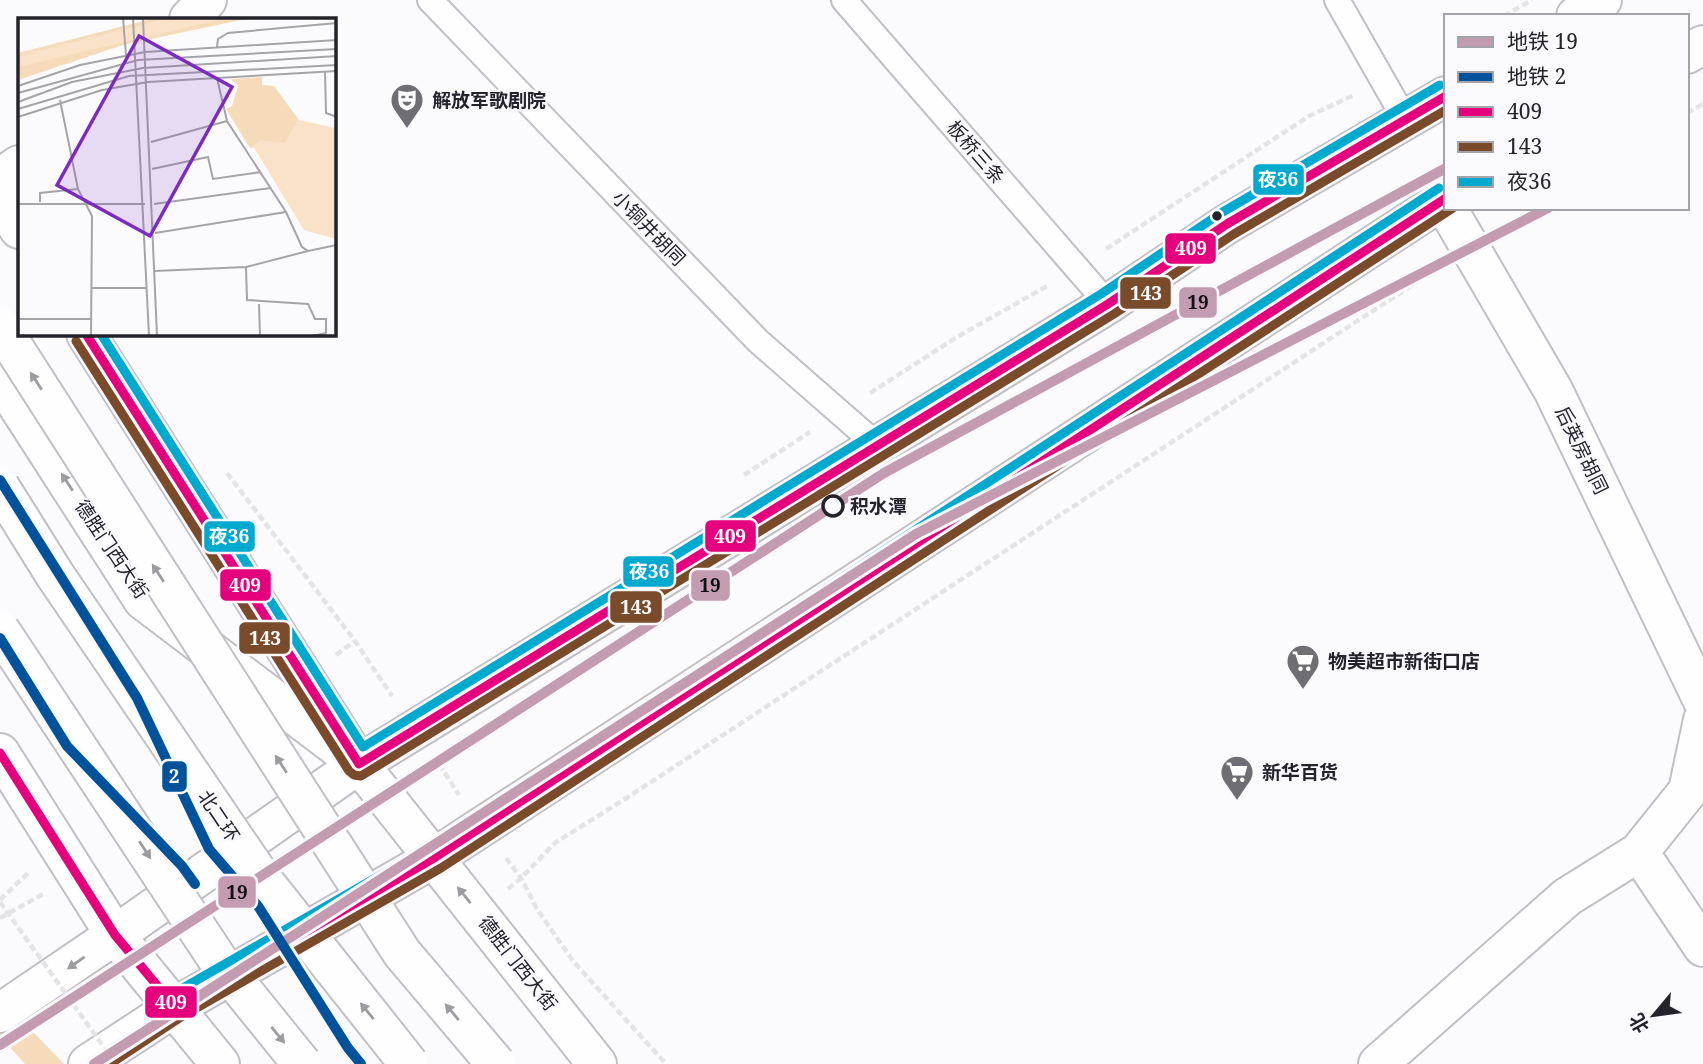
<svg xmlns="http://www.w3.org/2000/svg" width="1703" height="1064" viewBox="0 0 1703 1064" font-family="'Noto Serif','Noto Sans SC',serif">
	<style>
		.green { fill: #f6dbba }
		.pier { fill: #fbfafd }
		.lines { fill: none; stroke-linecap: round; stroke-linejoin: round }
		.service-casing { stroke: #c1bfc4; stroke-width: 28 }
		.minor-casing { stroke: #c1bfc4; stroke-width: 42 }
		.tertiary-casing { stroke: #c1bfc4; stroke-width: 42 }
		.primary-casing { stroke: #c1bfc4; stroke-width: 42 }
		.path { stroke: #e4e4e5; stroke-width: 4.5; stroke-dasharray: 7 3.5; stroke-linecap: butt }
		.service { stroke: #fefeff; stroke-width: 24 }
		.minor { stroke: #fefeff; stroke-width: 38 }
		.tertiary { stroke: #fefeff; stroke-width: 38 }
		.primary { stroke: #fefeff; stroke-width: 38 }
		.trunk-bridge-casing { stroke: #c1bfc4; stroke-width: 42; stroke-linecap: butt }
		.path-bridge { stroke: #e4e4e5; stroke-width: 4.5; stroke-dasharray: 7 3.5; stroke-linecap: butt }
		.trunk-bridge { stroke: #fefeff; stroke-width: 38 }
		.bus-1-casing { stroke: #faf9fe; stroke-width: 14 }
		.bus-2-casing { stroke: #faf9fe; stroke-width: 14 }
		.bus-3-casing { stroke: #faf9fe; stroke-width: 14 }
		.bus-1 { stroke: #e5007d; stroke-width: 9 }
		.bus-2 { stroke: #7a4b2a; stroke-width: 9 }
		.bus-3 { stroke: #00a9ce; stroke-width: 9 }
		.metro-1-casing { stroke: #faf9fe; stroke-width: 16 }
		.metro-2-casing { stroke: #faf9fe; stroke-width: 16 }
		.metro-1 { stroke: #c49cb2; stroke-width: 10 }
		.metro-2 { stroke: #00529b; stroke-width: 10 }
		.oneway { fill: #9c9ba0 }
		.bus-dot { fill: #24222b; stroke: #faf9fe; stroke-width: 2.5 }
		.stop-dot { fill: #faf9fe; stroke: #24222b; stroke-width: 3.5 }
		.labels { text-anchor: middle; stroke-width: 5; stroke-linejoin: round; paint-order: stroke }
		.poi-label { font-size: 19px; font-weight: bold; fill: #24222b; stroke: #faf9fe; text-anchor: start }
		.street-label { font-size: 19px; fill: #24222b; stroke: #faf9fe }
		.stop-label { font-size: 19px; font-weight: bold; fill: #24222b; stroke: #faf9fe; text-anchor: start }
		.inset-road { fill: none; stroke: #a5a4a9; stroke-width: 2 }
		.view { fill: #7b2cbf; fill-opacity: 0.15; stroke: #7b2cbf; stroke-width: 3.5 }
		.inset-edge { fill: none; stroke: #24222b; stroke-width: 3.5 }
		.line-badge { stroke: #faf9fe; stroke-width: 2.5 }
		.badge-label { font-size: 19px; text-anchor: middle; font-weight: bold; fill: #fff }
		.pale-badge-label { font-size: 19px; text-anchor: middle; font-weight: bold; fill: #111 }
	</style>
	<rect width="100%" height="100%" fill="#fbfafd"/>
	<path class="green" d="M0 998 64 1064H0Z"/>
	<path class="pier" d="M0 1039 3 1040 25 1064H0Z"/>
	<g class="lines">
		<defs>
			<path id="service" d="M430 0 758 341 878 446
				M844 0 1108 304
				M1337 0 1406 121"/>
			<path id="minor" d="M189 19 207 0
				M0 178 19 165
				M1447 208 1553 390 1703 701
				M1639 852 1703 947
				M1378 1064 1567 897 1639 852 1688 791 1703 720"/>
			<path id="tertiary" d="M0 199 19 229
				M86 334 359 764 597 1064
				M0 378 143 600 341 750
				M0 753 115 935 220 1064"/>
			<path id="primary" d="M1576 16 1602 0
				M1687 54 1703 45
				M0 1013 115 935 359 764 1108 304 1227 224 1446 96
				M88 1064 175 1007 434 858 1446 198"/>
		</defs>
		<use href="#service" class="service-casing"/>
		<use href="#minor" class="minor-casing"/>
		<use href="#tertiary" class="tertiary-casing"/>
		<use href="#primary" class="primary-casing"/>
		<path class="path" d="M1504 16 1532 0
			M1687 113 1703 104
			M1503 227 1534 208
			M1106 249 1309 116 1354 95
			M870 393 957 337 1049 285
			M227 473 355 641 392 696
			M744 475 810 432
			M336 655 355 641
			M439 764 459 795
			M506 858 521 878 537 909 573 961 666 1064
			M508 889 521 878 555 843 628 797 1437 269
			M0 900 29 872
			M0 918 43 894"/>
		<use href="#service" class="service"/>
		<use href="#minor" class="minor"/>
		<use href="#tertiary" class="tertiary"/>
		<use href="#primary" class="primary"/>
		<defs>
			<path id="trunk-bridge" d="M0 326 402 953 496 1064
				M0 487 55 575 262 879 409 1064
				M0 630 218 960 302 1064"/>
		</defs>
		<use href="#trunk-bridge" class="trunk-bridge-casing"/>
		<path class="path-bridge" d="M0 902 116 1064"/>
		<use href="#trunk-bridge" class="trunk-bridge"/>
		<defs>
			<path id="bus-1" d="M86 334 359 764 1108 304 1227 224 1446 96
				M0 753 115 935 175 1007 434 858 1446 198"/>
			<path id="bus-2" d="M76 341 349 771 354 775 361 776 1114 314 1234 234 1446 110
				M110 1064 181 1017 441 868 1453 208"/>
			<path id="bus-3" d="M101 334 363 747 1101 294 1221 213 1440 85
				M169 996 428 848 1439 188"/>
		</defs>
		<use href="#bus-1" class="bus-1-casing"/>
		<use href="#bus-2" class="bus-2-casing"/>
		<use href="#bus-3" class="bus-3-casing"/>
		<use href="#bus-1" class="bus-1"/>
		<use href="#bus-2" class="bus-2"/>
		<use href="#bus-3" class="bus-3"/>
		<defs>
			<path id="metro-1" d="M0 1045 884 473 1446 168
				M94 1064 916 534 1548 208"/>
			<path id="metro-2" d="M0 480 137 698 209 849 258 906 348 1048 361 1064
				M0 638 67 746 182 866 195 884"/>
		</defs>
		<use href="#metro-1" class="metro-1-casing"/>
		<use href="#metro-2" class="metro-2-casing"/>
		<use href="#metro-1" class="metro-1"/>
		<use href="#metro-2" class="metro-2"/>
	</g>
	<defs><path id="oneway-solid" d="M-6-.8H1V-3.2L6.5 0L1 3.2V.8H-6Z" transform="scale(1.75)"/></defs>
	<g class="oneway">
		<use href="#oneway-solid" transform="translate(36 381) rotate(-123)"/>
		<use href="#oneway-solid" transform="translate(67 482) rotate(-123)"/>
		<use href="#oneway-solid" transform="translate(158 573) rotate(-123)"/>
		<use href="#oneway-solid" transform="translate(281 764) rotate(-123)"/>
		<use href="#oneway-solid" transform="translate(145 850) rotate(57)"/>
		<use href="#oneway-solid" transform="translate(464 895) rotate(-129)"/>
		<use href="#oneway-solid" transform="translate(76 963) rotate(145)"/>
		<use href="#oneway-solid" transform="translate(367 1011) rotate(-129)"/>
		<use href="#oneway-solid" transform="translate(452 1012) rotate(-130)"/>
		<use href="#oneway-solid" transform="translate(278 1035) rotate(51)"/>
	</g>
	<defs>
		<symbol id="theatre-pin" viewBox="-11 -11 22 30"><path d="M0 17L-7.5 6A9.5 9.5 0 1 1 7.5 6Z" fill="#6f6e74" stroke="#faf9fe"/><path d="M-5-5.5Q0-4 5-5.5V0Q5 5 0 6Q-5 5-5 0ZM-3.3-2.5H-1v1.5H-3.3ZM1-2.5H3.3v1.5H1ZM-2.8 1Q0 5.5 2.8 1Z" fill="#fff"/></symbol>
		<symbol id="supermarket-pin" viewBox="-11 -11 22 30"><path d="M0 17L-7.5 6A9.5 9.5 0 1 1 7.5 6Z" fill="#6f6e74" stroke="#faf9fe"/><path d="M-6-5.5h2.5l.6 2H6L4.5 2H-2.5L-4.4-4H-6ZM-1.5 3.2a1.3 1.3 0 1 0 .1 0ZM3 3.2a1.3 1.3 0 1 0 .1 0Z" fill="#fff"/></symbol>
	</defs>
	<g fill-rule="evenodd">
		<use href="#theatre-pin" x="388" y="81" width="38" height="52"/>
		<use href="#supermarket-pin" x="1284" y="642" width="38" height="52"/>
		<use href="#supermarket-pin" x="1218" y="753" width="38" height="52"/>
	</g>
	<circle class="bus-dot" cx="1217" cy="216" r="6"/>
	<circle class="stop-dot" cx="833" cy="506" r="10"/>
	<g class="labels">
		<g class="poi-label">
			<text x="432" y="107">解放军歌剧院</text>
			<text x="1328" y="668">物美超市新街口店</text>
			<text x="1262" y="779">新华百货</text>
		</g>
		<g class="street-label">
			<text transform="translate(976 152) rotate(49)" y="7">板桥三条</text>
			<text transform="translate(649 228) rotate(46)" y="7">小铜井胡同</text>
			<text transform="translate(1582 450) rotate(64)" y="7">后英房胡同</text>
			<text transform="translate(112 549) rotate(56)" y="7">德胜门西大街</text>
			<text transform="translate(219 816) rotate(56)" y="7">北二环</text>
			<text transform="translate(518 963) rotate(52)" y="7">德胜门西大街</text>
		</g>
		<g class="stop-label">
			<text x="850" y="513">积水潭</text>
		</g>
	</g>
	<g transform="translate(18 18)">
		<rect width="318" height="318" fill="#fbfafd"/>
		<path d="M137 0H232L105 27 0 62V35ZM244 59V67L256 68 281 102 267 125 232 130 208 91 214 88 220 68 213 61Z" fill="#f6dbba"/>
		<path d="M151 0H209L0 49V38ZM281 102 318 110V221L286 212 235 128 242 122 267 125Z" fill="#f9e2c7"/>
		<path class="inset-road" d="M105 0 108 37M115 0 131 318M125 0 139 318M199 29 200 21 210 15 319 5M307 53 308 95 319 99M199 60 209 103 268 194 284 229 290 233 319 227M0 68 62 47 127 34 319 22M0 75 120 42 319 31M42 82 60 171 74 198 73 318M0 84 54 64 125 50 319 38M0 91 111 58 319 47M0 99 84 72 130 64 319 53M133 124 209 103M134 151 190 139 195 161 243 154M22 184V175L60 171M0 186H127M136 186 253 170M137 215 268 194M228 249 229 282 290 286 297 301H308V315L294 318M137 253 228 249 290 233M74 270H129M241 286 242 318M0 301H73"/>
		<path class="view" d="M121 18 214 69 132 218 39 167Z"/>
		<rect width="318" height="318" class="inset-edge"/>
	</g>
	<g class="line-badge">
		<rect x="1252" y="163" width="53" height="33" rx="7" fill="#00a9ce"/>
		<rect x="1164" y="232" width="53" height="33" rx="7" fill="#e5007d"/>
		<rect x="1119" y="276" width="53" height="34" rx="7" fill="#7a4b2a"/>
		<rect x="1178" y="286" width="40" height="33" rx="7" fill="#c49cb2"/>
		<rect x="704" y="519" width="53" height="34" rx="7" fill="#e5007d"/>
		<rect x="203" y="520" width="53" height="33" rx="7" fill="#00a9ce"/>
		<rect x="622" y="555" width="53" height="33" rx="7" fill="#00a9ce"/>
		<rect x="219" y="568" width="53" height="34" rx="7" fill="#e5007d"/>
		<rect x="690" y="569" width="41" height="33" rx="7" fill="#c49cb2"/>
		<rect x="609" y="590" width="54" height="34" rx="7" fill="#7a4b2a"/>
		<rect x="238" y="621" width="53" height="34" rx="7" fill="#7a4b2a"/>
		<rect x="161" y="760" width="27" height="33" rx="7" fill="#00529b"/>
		<rect x="217" y="875" width="40" height="34" rx="7" fill="#c49cb2"/>
		<rect x="144" y="985" width="54" height="34" rx="7" fill="#e5007d"/>
	</g>
	<g class="badge-label">
		<text x="1278" y="186">夜36</text>
		<text x="1191" y="255">409</text>
		<text x="1146" y="300">143</text>
		<text x="730" y="543">409</text>
		<text x="229" y="543">夜36</text>
		<text x="649" y="578">夜36</text>
		<text x="245" y="592">409</text>
		<text x="636" y="614">143</text>
		<text x="265" y="645">143</text>
		<text x="174" y="783">2</text>
		<text x="171" y="1009">409</text>
	</g>
	<g class="pale-badge-label">
		<text x="1198" y="309">19</text>
		<text x="710" y="592">19</text>
		<text x="237" y="899">19</text>
	</g>
	<rect x="1444" y="14" width="245" height="196" fill="#faf9fe" stroke="#a4a3aa" stroke-width="2"/>
	<rect x="1458" y="37" width="35" height="10" fill="#c49cb2" stroke="#a4a3aa" stroke-width="2"/>
	<text x="1507" y="49" font-size="21" fill="#24222b">地铁 19</text>
	<rect x="1458" y="72" width="35" height="10" fill="#00529b" stroke="#a4a3aa" stroke-width="2"/>
	<text x="1507" y="84" font-size="21" fill="#24222b">地铁 2</text>
	<rect x="1458" y="107" width="35" height="10" fill="#e5007d" stroke="#a4a3aa" stroke-width="2"/>
	<text x="1507" y="119" font-size="21" fill="#24222b">409</text>
	<rect x="1458" y="142" width="35" height="10" fill="#7a4b2a" stroke="#a4a3aa" stroke-width="2"/>
	<text x="1507" y="154" font-size="21" fill="#24222b">143</text>
	<rect x="1458" y="177" width="35" height="10" fill="#00a9ce" stroke="#a4a3aa" stroke-width="2"/>
	<text x="1507" y="189" font-size="21" fill="#24222b">夜36</text>
	<g transform="translate(1654 1015) rotate(241)" stroke="#faf9fe" stroke-width="5" paint-order="stroke">
	<path d="M0-5L12 26L0 18L-12 26Z" fill="#24222b"/>
	<text y="-10" font-size="19" font-weight="bold" text-anchor="middle" fill="#24222b">北</text>
	</g>
</svg>
